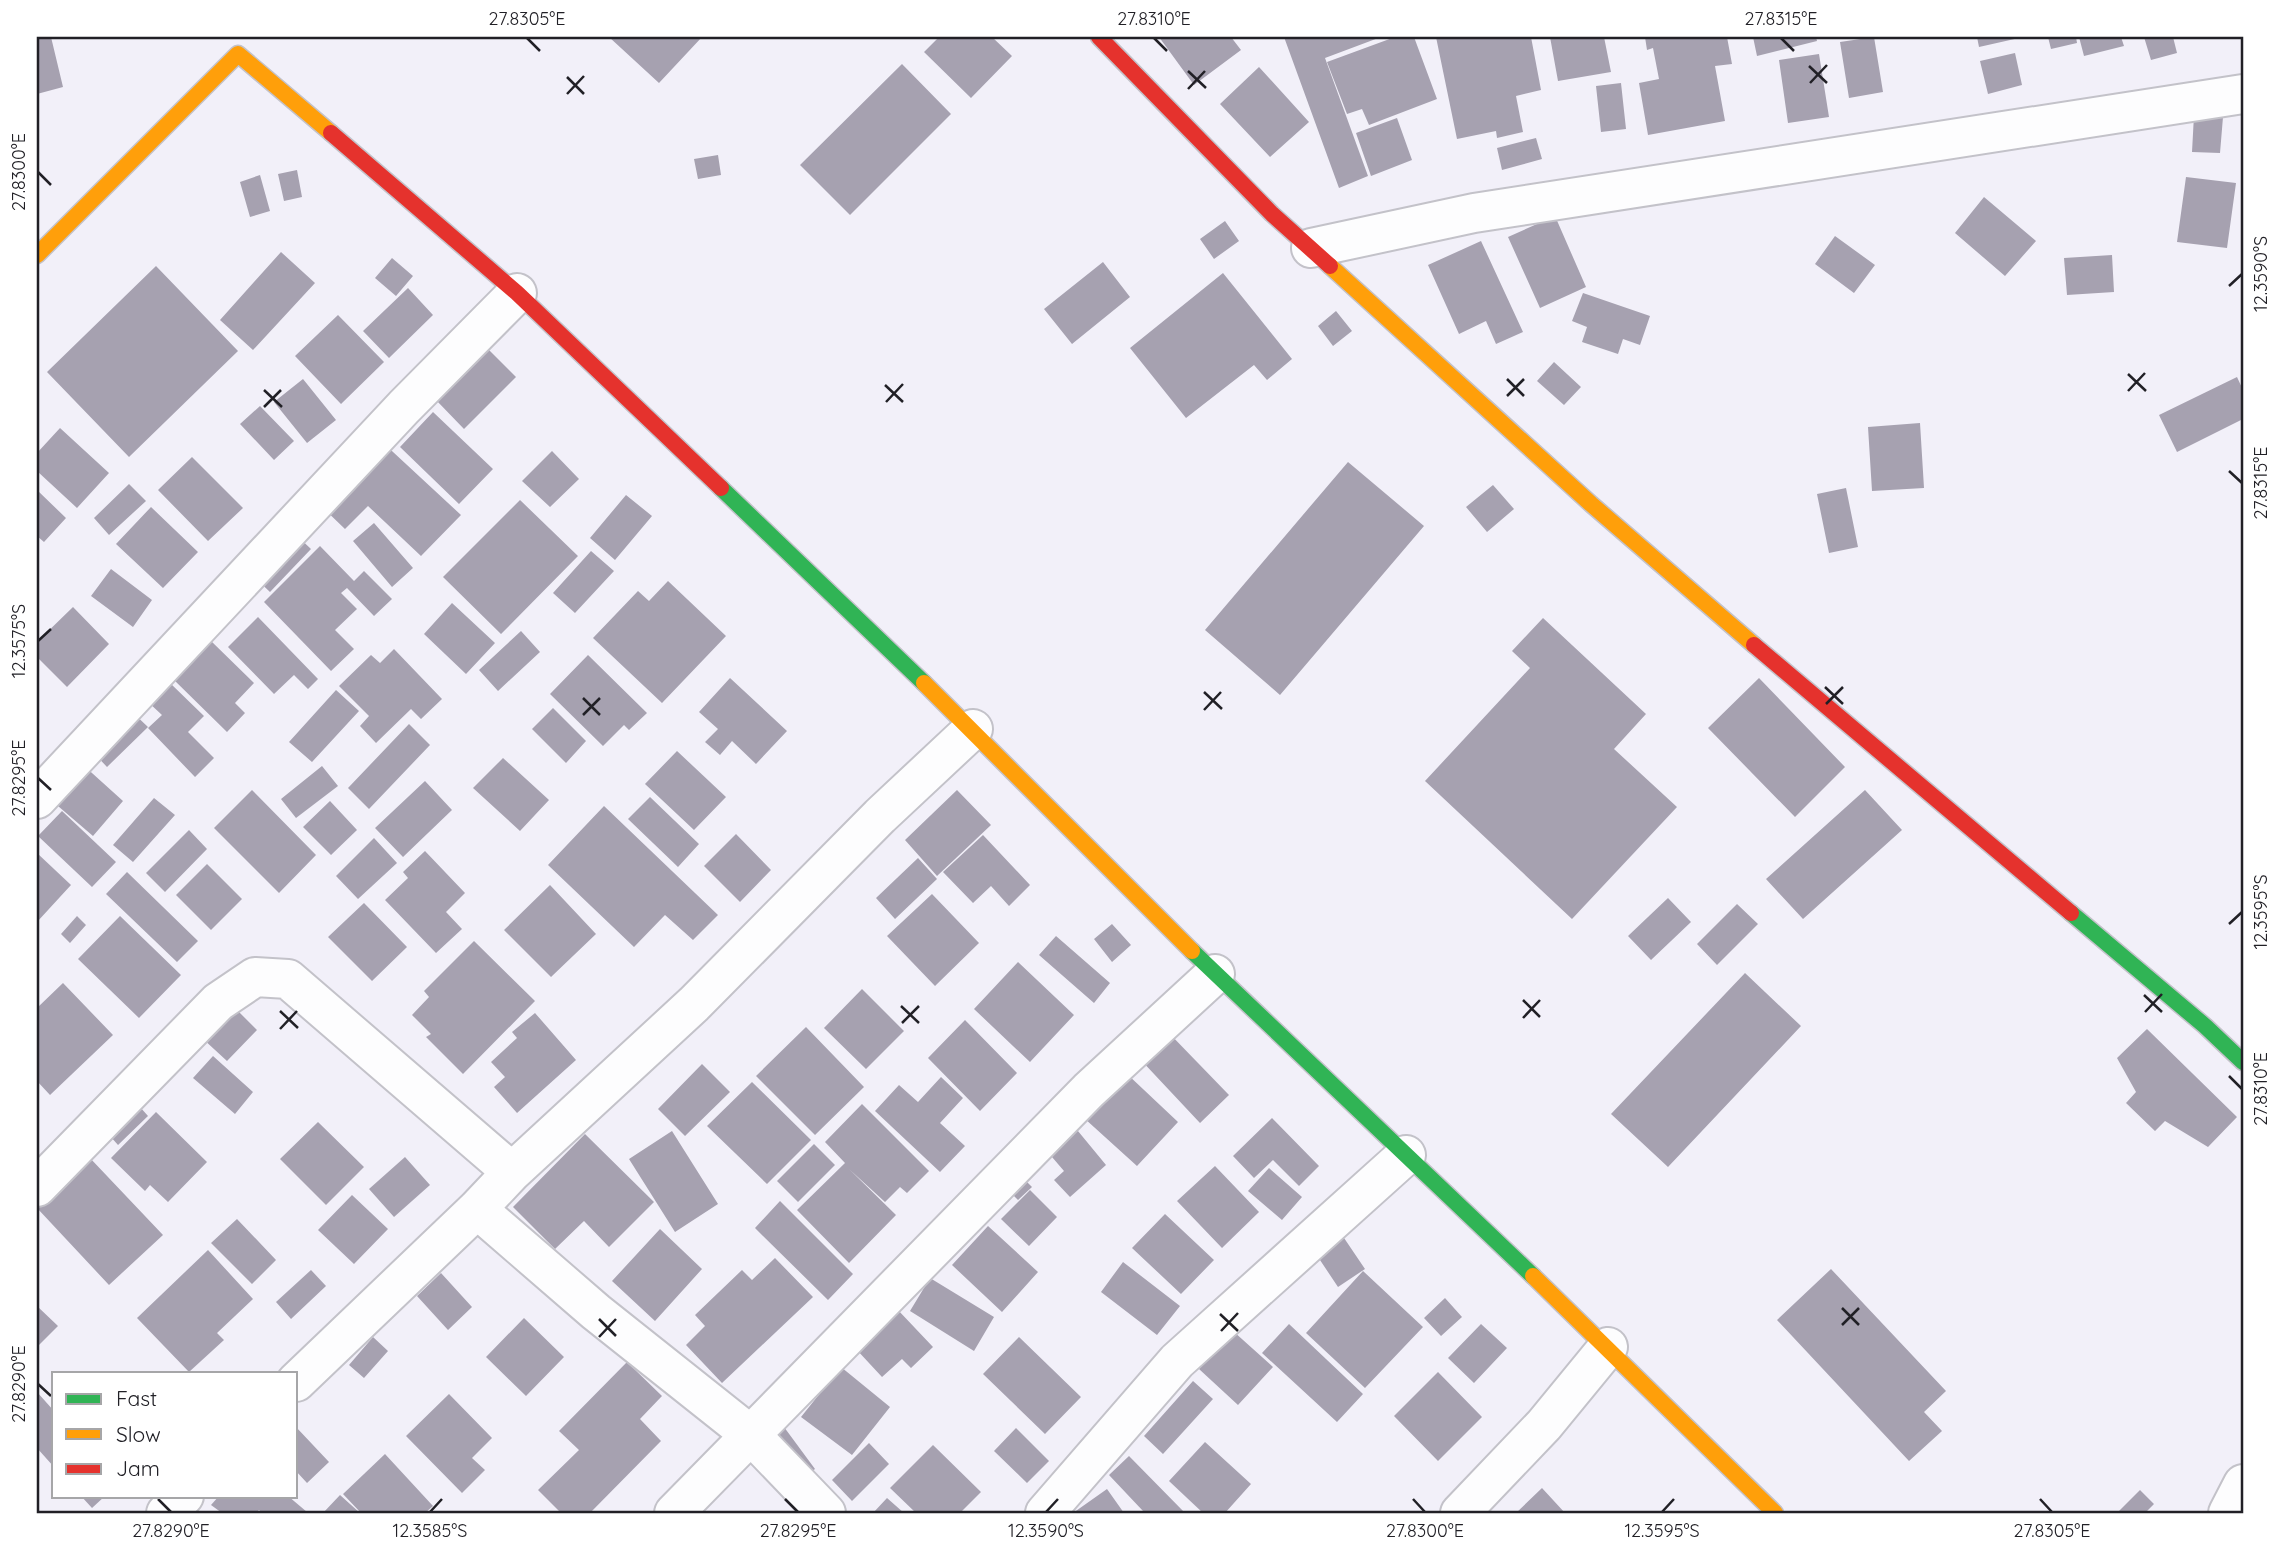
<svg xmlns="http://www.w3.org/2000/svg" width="2280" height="1550" viewBox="0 0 2280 1550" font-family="Quicksand,sans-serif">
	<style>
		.building { fill: #a6a1b0 }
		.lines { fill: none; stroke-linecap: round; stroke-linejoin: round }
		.street-casing { stroke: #c3c2c9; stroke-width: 42 }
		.fast-casing { stroke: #c3c2c9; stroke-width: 19 }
		.slow-casing { stroke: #c3c2c9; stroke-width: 19 }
		.jam-casing { stroke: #c3c2c9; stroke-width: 19 }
		.street { stroke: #fdfdfe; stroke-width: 38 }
		.fast { stroke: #30b455; stroke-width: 16 }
		.slow { stroke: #ff9f0a; stroke-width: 16 }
		.jam { stroke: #e5322d; stroke-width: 16 }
		.ticks { fill: none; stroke: #212026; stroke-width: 2.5 }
		.neatline { fill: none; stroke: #212026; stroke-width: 2.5 }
		.ticks-label { font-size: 18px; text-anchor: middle; fill: #212026 }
	</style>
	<rect width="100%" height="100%" fill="#f2f0f9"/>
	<path class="building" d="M37 37H51L63 87 37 94Z
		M609 37H702L659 83Z
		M939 37H992L1012 56 971 98 924 52Z
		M1159 37H1231L1241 50 1194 85Z
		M1284 37H1381L1325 58 1368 176 1339 188Z
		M1395 37H1414L1437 99 1369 125 1362 109 1347 114 1327 62Z
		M1436 37H1531L1541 90 1516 96 1523 132 1497 138 1496 131 1457 139Z
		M1550 37H1604L1611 72 1558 81Z
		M1645 37H1727L1732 64 1715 66 1725 121 1648 135 1639 83 1659 79 1653 48 1647 50Z
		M1753 37H1816L1817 41 1757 56Z
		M1874 37 1883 92 1849 98 1840 42Z
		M1977 37H2019V38L1979 47Z
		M2048 37H2076L2077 43 2051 49Z
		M2079 37H2121L2124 46 2084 56Z
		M2144 37H2173L2177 53 2151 60Z
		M2015 53 2022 85 1988 94 1980 61Z
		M1819 54 1829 117 1788 123 1779 60Z
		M902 64 951 114 850 215 800 165Z
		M1259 67 1309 122 1270 157 1220 104Z
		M1621 83 1626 129 1601 132 1596 86Z
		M2194 115 2223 117 2220 153 2192 152Z
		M1397 118 1412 160 1371 176 1356 133Z
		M1536 138 1542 159 1502 170 1497 148Z
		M718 155 721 175 698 179 694 159Z
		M297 170 302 197 284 201 278 174Z
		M260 175 270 211 250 217 240 182Z
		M2186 177 2236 183 2227 248 2177 242Z
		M1984 197 2036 241 2005 276 1955 233Z
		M1555 216 1586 287 1540 308 1508 237Z
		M1225 221 1239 241 1214 259 1200 239Z
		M1835 236 1875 265 1854 293 1815 264Z
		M1481 241 1523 332 1496 344 1486 321 1459 334 1428 265Z
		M281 252 315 283 253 350 220 320Z
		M2112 255 2114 292 2067 295 2064 258Z
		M392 258 413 276 396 296 375 278Z
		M1103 262 1130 297 1072 344 1044 309Z
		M156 266 238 351 129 457 47 372Z
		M1223 273 1292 359 1267 380 1254 365 1186 418 1130 348Z
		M408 288 433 315 389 358 363 331Z
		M1583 293 1650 316 1640 345 1623 339 1618 354 1582 342 1587 327 1572 321Z
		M1336 311 1352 331 1333 346 1318 326Z
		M338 315 384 362 341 404 295 356Z
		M488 349 516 377 464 429 436 400Z
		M1554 362 1581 387 1564 405 1537 381Z
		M2237 377 2243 390V419L2177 452 2159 415Z
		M303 379 336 420 307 443 274 402Z
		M260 406 294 441 274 460 240 424Z
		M433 412 493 469 459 504 400 447Z
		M1920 423 1924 488 1872 491 1868 427Z
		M60 428 109 473 77 508 37 471V453Z
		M379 439 461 515 421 556 368 506 345 529 318 503Z
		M552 451 579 479 550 507 522 481Z
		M192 457 243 508 208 541 158 490Z
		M1348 462 1424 526 1280 695 1205 630Z
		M129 484 146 501 109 535 94 518Z
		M1493 485 1514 509 1487 532 1466 507Z
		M1846 488 1858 547 1829 553 1817 494Z
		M37 490 66 518 44 542 37 536Z
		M626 495 652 516 615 560 590 538Z
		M520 500 578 556 501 634 443 577Z
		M151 507 198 552 163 588 116 544Z
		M374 523 413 568 392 587 353 541Z
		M292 531 311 549 270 592 251 574Z
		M320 546 354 581 364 571 392 599 374 616 347 588 341 593 357 609 335 630 354 649 331 671 264 602Z
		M591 551 614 571 575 613 553 593Z
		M111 569 152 600 133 627 91 596Z
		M668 581 726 636 662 703 593 638 638 591 649 601Z
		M452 603 495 643 466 674 424 634Z
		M73 607 109 644 67 687 37 657V642Z
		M258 617 318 679 308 689 294 675 274 694 228 647Z
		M1543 618 1646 714 1614 749 1677 807 1572 919 1425 781 1530 668 1512 651Z
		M521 631 540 652 498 691 479 670Z
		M210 640 254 683 235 703 245 713 227 732 172 678Z
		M394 649 442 699 421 719 411 709 376 743 360 726 369 716 339 686 371 655 380 663Z
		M588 655 647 713 629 730 624 725 603 746 550 694Z
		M730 678 787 731 756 764 732 741 720 755 705 742 718 729 699 712Z
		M1759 678 1845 767 1795 817 1708 728Z
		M169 682 204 716 188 732 214 758 195 777 148 728 162 715 148 702Z
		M336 690 359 711 312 762 289 742Z
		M553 708 586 741 566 763 532 729Z
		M129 709 148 727 107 767 90 749Z
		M409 724 430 745 369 809 348 788Z
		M677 751 726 797 694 830 645 784Z
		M503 758 549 800 520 831 473 788Z
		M82 764 123 801 93 836 51 800Z
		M322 766 338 786 296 818 281 799Z
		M425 781 452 810 403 857 375 828Z
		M252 790 316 855 279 893 214 828Z
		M957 790 991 825 937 876 905 840Z
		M1865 790 1902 830 1803 919 1766 879Z
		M650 797 699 844 678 867 628 819Z
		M154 798 175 815 133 862 113 845Z
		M330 801 357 830 331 855 303 827Z
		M604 806 718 915 693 940 665 915 634 947 548 865Z
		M62 811 116 862 92 887 38 836Z
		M189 830 207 849 165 892 146 873Z
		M736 834 771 870 740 902 704 866Z
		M983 835 1030 885 1009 906 991 886 973 903 943 872Z
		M374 838 397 863 358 899 336 876Z
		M425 851 465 893 446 912 462 929 436 953 385 900 408 878 403 872Z
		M37 853 71 885 37 922Z
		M918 858 937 879 895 919 876 898Z
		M207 864 242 899 211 930 176 895Z
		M127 872 198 941 177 962 106 894Z
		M550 885 596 934 551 977 504 930Z
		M932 894 979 943 935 986 887 936Z
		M1668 898 1691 922 1651 960 1628 936Z
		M364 903 407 947 372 981 328 937Z
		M1737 904 1758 924 1717 965 1697 944Z
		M77 916 86 925 70 943 61 934Z
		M120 916 181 975 139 1018 78 959Z
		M1112 924 1131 945 1112 962 1094 939Z
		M1056 936 1110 983 1094 1003 1039 955Z
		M474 941 535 1001 463 1074 426 1037 431 1034 412 1015 429 997 424 991Z
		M1018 962 1074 1015 1030 1062 974 1009Z
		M1745 973 1801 1026 1668 1167 1611 1114Z
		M63 983 113 1035 50 1095 37 1081V1008Z
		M862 989 904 1031 866 1069 824 1028Z
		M234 1007 257 1030 227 1061 202 1038Z
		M535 1013 576 1060 517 1113 494 1087 505 1077 491 1062 517 1038 512 1032Z
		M965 1020 1017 1073 980 1111 928 1058Z
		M806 1027 864 1087 815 1135 756 1076Z
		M2147 1029 2237 1117 2208 1147 2165 1121 2155 1131 2126 1103 2136 1092 2117 1058Z
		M1167 1031 1229 1095 1200 1123 1139 1058Z
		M213 1056 253 1092 235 1114 193 1078Z
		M702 1064 730 1092 685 1136 658 1109Z
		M1126 1073 1178 1122 1137 1166 1084 1118Z
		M941 1077 963 1098 940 1123 965 1146 940 1172 875 1111 899 1085 918 1102Z
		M752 1082 811 1140 767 1184 707 1126Z
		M132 1098 148 1116 118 1145 102 1127Z
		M862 1104 929 1171 907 1193 900 1187 885 1202 849 1169 896 1215 849 1263 797 1210 845 1163 825 1142Z
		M156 1112 207 1162 168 1202 150 1185 145 1191 111 1158Z
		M1272 1118 1319 1166 1299 1186 1273 1160 1254 1178 1233 1156Z
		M318 1122 364 1167 326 1205 280 1159Z
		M1073 1125 1106 1165 1070 1197 1054 1180 1064 1171 1046 1150Z
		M672 1131 718 1204 675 1232 629 1159Z
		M585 1134 654 1202 609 1247 584 1221 555 1249 513 1207Z
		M814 1144 835 1165 798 1202 777 1181Z
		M89 1157 163 1235 109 1285 37 1208Z
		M405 1157 430 1185 394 1217 369 1189Z
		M1215 1166 1259 1212 1222 1248 1177 1201Z
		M1269 1168 1302 1197 1282 1220 1248 1191Z
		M1016 1171 1032 1187 1018 1200 1002 1184Z
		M1030 1190 1057 1217 1029 1246 1001 1219Z
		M352 1195 388 1229 354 1264 318 1230Z
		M780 1201 853 1274 828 1300 755 1228Z
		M1165 1214 1214 1260 1181 1294 1132 1248Z
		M237 1219 276 1260 252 1284 211 1243Z
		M988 1226 1038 1272 1002 1312 952 1265Z
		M660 1229 702 1269 655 1321 612 1281Z
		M1342 1235 1365 1269 1338 1287 1316 1254Z
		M208 1250 253 1299 217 1333 224 1340 189 1372 137 1318Z
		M775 1258 813 1297 722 1383 686 1345 705 1326 695 1315 742 1270 752 1280Z
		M1123 1262 1180 1306 1157 1335 1101 1292Z
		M1831 1269 1946 1391 1924 1412 1942 1431 1909 1461 1777 1320Z
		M311 1270 326 1286 291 1319 276 1302Z
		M1363 1271 1423 1327 1365 1388 1306 1333Z
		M441 1273 472 1307 448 1330 417 1296Z
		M930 1278 994 1317 974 1351 910 1311Z
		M1445 1298 1462 1317 1441 1336 1424 1318Z
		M37 1306 58 1326 37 1347Z
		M897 1309 933 1347 911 1368 902 1359 882 1377 856 1349Z
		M524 1318 564 1357 526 1396 486 1357Z
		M1289 1324 1363 1394 1337 1422 1262 1353Z
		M1481 1324 1507 1348 1474 1383 1448 1358Z
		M1233 1331 1273 1367 1238 1405 1199 1369Z
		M373 1337 388 1351 364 1378 349 1365Z
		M1019 1337 1081 1397 1045 1434 983 1374Z
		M627 1362 662 1396 640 1419 661 1441 590 1513H561L538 1490 579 1450 559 1431Z
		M841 1367 890 1407 852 1455 801 1417Z
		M1438 1372 1482 1417 1438 1461 1394 1416Z
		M1193 1381 1213 1399 1163 1454 1144 1436Z
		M37 1392 54 1411V1467L37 1448Z
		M449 1394 492 1438 472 1458 485 1470 462 1493 406 1436Z
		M296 1427 329 1462 307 1483 296 1471Z
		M784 1427 815 1469 804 1477 773 1436Z
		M1016 1428 1049 1461 1027 1483 994 1451Z
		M1205 1442 1251 1484 1225 1513H1203L1169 1481Z
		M869 1443 889 1464 852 1501 832 1480Z
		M933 1445 981 1492 960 1513H916L890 1488Z
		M385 1454 433 1506 425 1513H361L343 1494Z
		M1129 1456 1185 1513H1140L1143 1511 1109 1475Z
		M1542 1488 1565 1513H1516Z
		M1107 1489 1124 1513H1073Z
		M2140 1490 2154 1504 2145 1513H2117Z
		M340 1495 360 1513H323Z
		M81 1496H105L92 1508Z
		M219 1496H288L307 1512 262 1513 259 1510 256 1513H222L211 1505Z
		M887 1498 904 1513H873Z"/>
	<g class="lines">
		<defs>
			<path id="street" d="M1311 248 1474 213 2243 94
				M37 799 404 407 517 293
				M37 1187 218 1002 255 977 288 979 512 1172
				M477 1209 596 1312 752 1436 826 1513
				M296 1382 477 1209 512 1172 694 1004 880 816 973 729
				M166 1513 184 1496
				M674 1513 1089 1090 1215 974
				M1045 1513 1177 1361 1406 1155
				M1460 1513 1544 1425 1608 1347
				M2228 1513 2243 1484"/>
			<path id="fast" d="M721 488 924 683
				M2071 913 2205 1026 2243 1062
				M1192 951 1533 1276"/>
			<path id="slow" d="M37 255 238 54 331 133
				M1330 266 1591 504 1754 645
				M924 683 1192 951
				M1533 1276 1775 1513"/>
			<path id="jam" d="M1099 37 1272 214 1330 266
				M331 133 517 293 721 488
				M1754 645 2071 913"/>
		</defs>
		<use href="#street" class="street-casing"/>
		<use href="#fast" class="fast-casing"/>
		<use href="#slow" class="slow-casing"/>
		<use href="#jam" class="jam-casing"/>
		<use href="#street" class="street"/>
		<use href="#fast" class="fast"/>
		<use href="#slow" class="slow"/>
		<use href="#jam" class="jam"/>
	</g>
	<path class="ticks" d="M527 38 540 51M1154 38 1167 51M1781 38 1794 51M1809 66 1827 83M1188 71 1206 88M567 77 584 94M1810 83 1827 65M1188 89 1205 71M567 94 584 76M38 172 51 185M2229 286 2242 274M2128 374 2146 391M1507 379 1524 396M885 385 903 402M264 390 282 407M2128 391 2145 373M1507 396 1524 379M886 402 903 384M264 407 281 390M2229 471 2242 483M38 641 51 629M1825 687 1843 704M1204 692 1222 709M583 698 600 715M1826 704 1843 687M1204 710 1221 692M583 715 600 698M38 778 51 790M2229 924 2242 912M2144 995 2162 1012M1523 1000 1540 1017M901 1006 919 1023M280 1011 298 1028M2145 1012 2162 994M1523 1018 1540 1000M902 1023 919 1006M280 1029 297 1011M2229 1076 2242 1089M1842 1308 1859 1325M1220 1314 1238 1331M599 1319 616 1336M1842 1325 1859 1308M1221 1331 1238 1313M599 1337 616 1319M38 1384 51 1396M158 1499 171 1512M785 1499 798 1512M1413 1499 1425 1512M2040 1499 2052 1512M430 1512 442 1499M1046 1512 1058 1499M1662 1512 1674 1499"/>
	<rect width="2280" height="1550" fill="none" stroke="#ffffff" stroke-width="77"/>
	<rect x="52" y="1372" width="245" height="126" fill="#ffffff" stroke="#a6a6a8" stroke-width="2"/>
	<rect x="66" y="1394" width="35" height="10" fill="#30b455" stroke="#a6a6a8" stroke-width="2"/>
	<text x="116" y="1406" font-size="21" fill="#212026">Fast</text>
	<rect x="66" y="1429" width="35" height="10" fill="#ff9f0a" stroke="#a6a6a8" stroke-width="2"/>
	<text x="116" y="1442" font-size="21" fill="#212026">Slow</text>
	<rect x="66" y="1464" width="35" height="10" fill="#e5322d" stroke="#a6a6a8" stroke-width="2"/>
	<text x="116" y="1476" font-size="21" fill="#212026">Jam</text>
	<rect x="38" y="38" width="2204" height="1474" class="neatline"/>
	<g class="ticks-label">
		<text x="527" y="25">27.8305°E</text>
		<text x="1154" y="25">27.8310°E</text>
		<text x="1781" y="25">27.8315°E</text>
		<text transform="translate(19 172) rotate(-90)" y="6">27.8300°E</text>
		<text transform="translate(2261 274) rotate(-90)" y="6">12.3590°S</text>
		<text transform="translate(2261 483) rotate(-90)" y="6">27.8315°E</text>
		<text transform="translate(19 641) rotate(-90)" y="6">12.3575°S</text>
		<text transform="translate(19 778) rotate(-90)" y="6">27.8295°E</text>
		<text transform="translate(2261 912) rotate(-90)" y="6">12.3595°S</text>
		<text transform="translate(2261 1089) rotate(-90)" y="6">27.8310°E</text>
		<text transform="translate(19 1384) rotate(-90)" y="6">27.8290°E</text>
		<text x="171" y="1537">27.8290°E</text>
		<text x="430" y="1537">12.3585°S</text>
		<text x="798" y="1537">27.8295°E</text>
		<text x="1046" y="1537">12.3590°S</text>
		<text x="1425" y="1537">27.8300°E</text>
		<text x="1662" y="1537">12.3595°S</text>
		<text x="2052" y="1537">27.8305°E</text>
	</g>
</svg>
